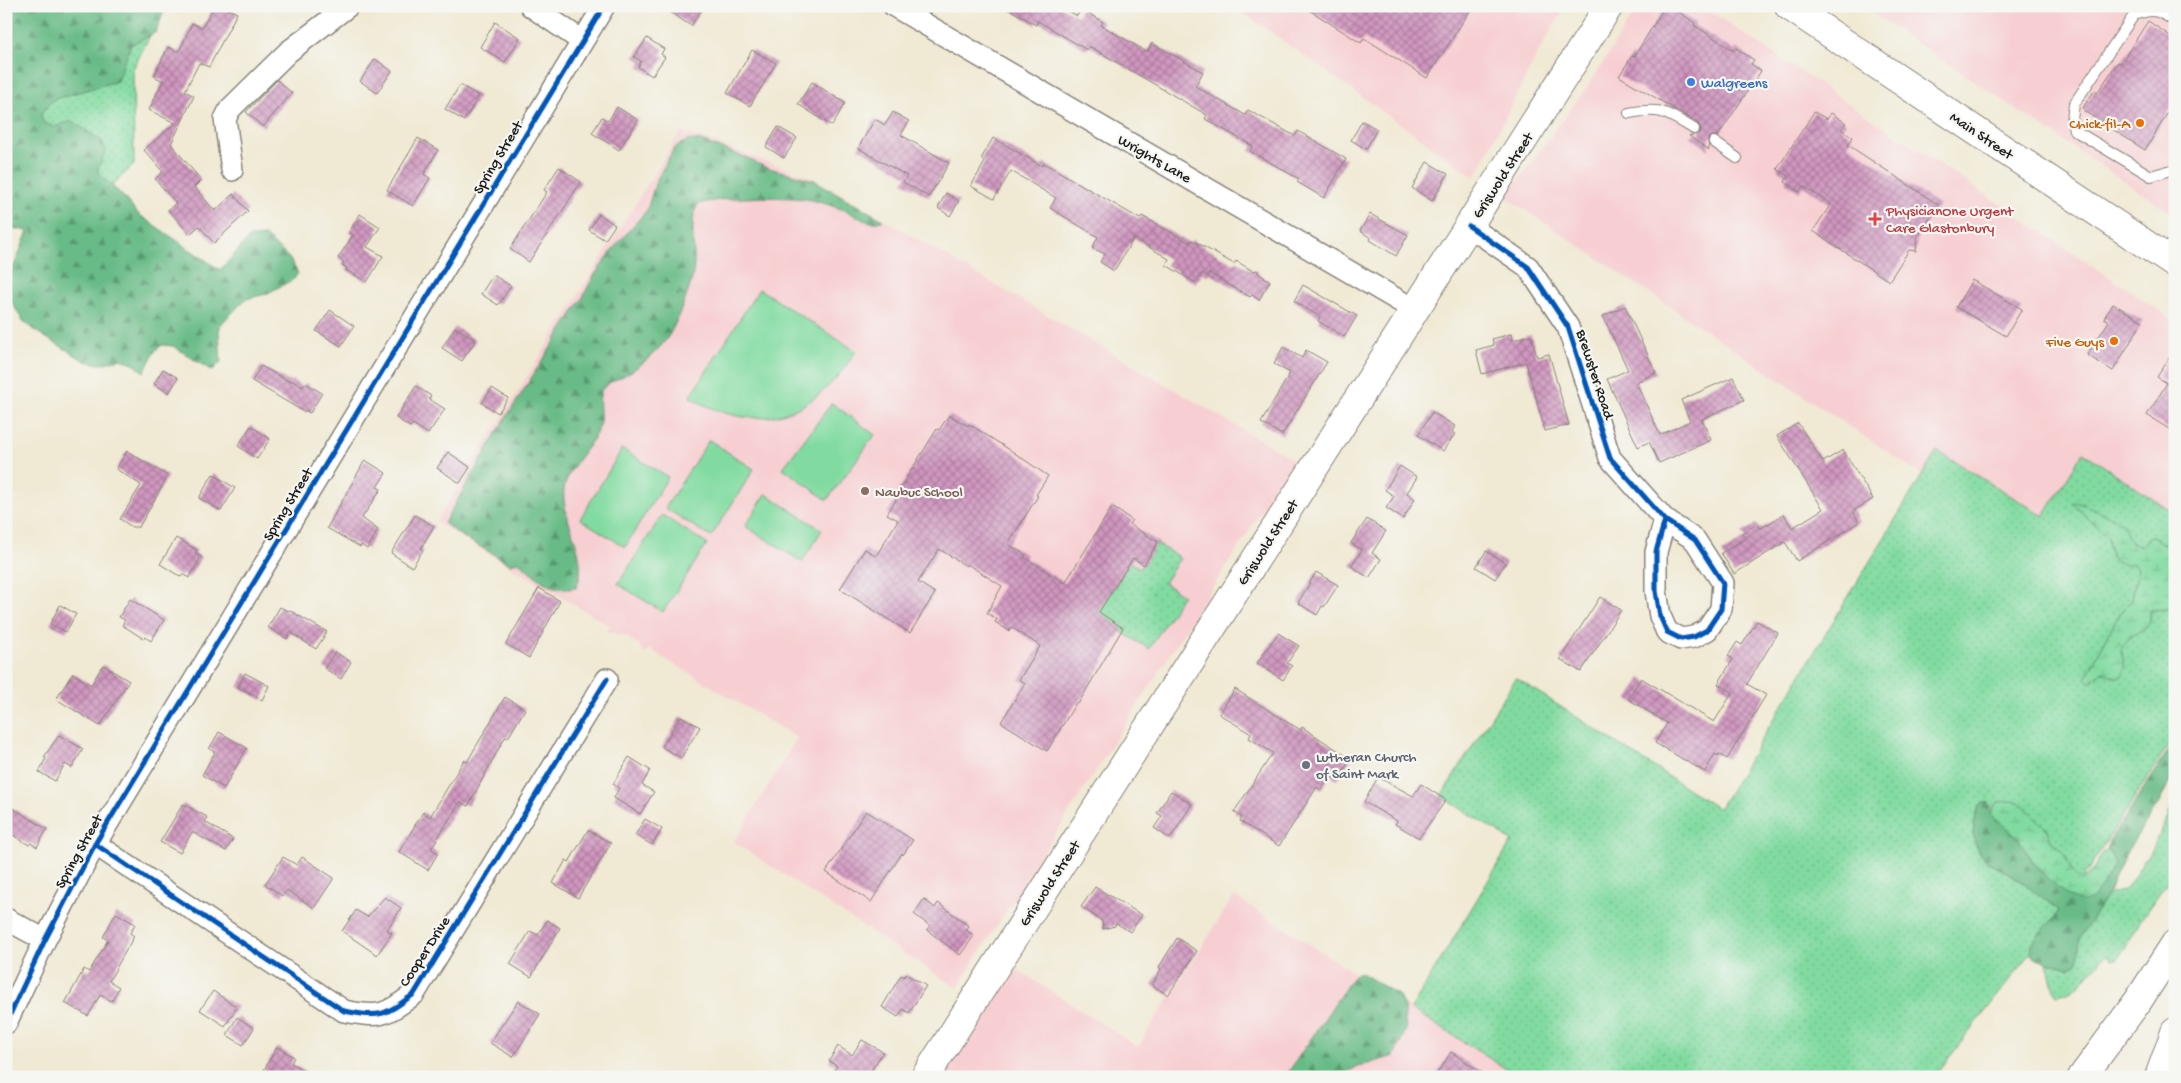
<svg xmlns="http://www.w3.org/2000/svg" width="2181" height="1083" viewBox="0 0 2181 1083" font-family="'Gochi Hand',sans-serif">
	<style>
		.built { fill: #f7cfd2 }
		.green { fill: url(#green-dots); stroke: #4e7c5e }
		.forest { fill: url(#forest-firs); stroke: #426c51 }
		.wetland { fill: url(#wetland-marsh); stroke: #4e7c5e }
		.pitch { fill: #81dba0; stroke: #4e7c5e }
		.building { fill: url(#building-cross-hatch) }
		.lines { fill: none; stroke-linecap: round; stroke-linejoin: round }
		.lane-casing { stroke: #868278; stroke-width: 12 }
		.street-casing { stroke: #868278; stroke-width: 24 }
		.secondary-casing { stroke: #868278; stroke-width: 30 }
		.highway-casing { stroke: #868278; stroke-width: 30 }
		.lane { stroke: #fff; stroke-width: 10 }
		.street { stroke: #fff; stroke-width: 21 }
		.secondary { stroke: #fff; stroke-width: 28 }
		.highway { stroke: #fff; stroke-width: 28 }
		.cycleway-casing { stroke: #f6f6f2; stroke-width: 8 }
		.cycleway { stroke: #0057b8; stroke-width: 5 }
		.shop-dot { fill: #3f7fe0; stroke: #f6f6f2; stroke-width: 2 }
		.food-dot { fill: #e8710a; stroke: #f6f6f2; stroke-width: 2 }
		.health-dot { fill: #e0444e; stroke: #f6f6f2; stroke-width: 2 }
		.education-dot { fill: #8d6e63; stroke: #f6f6f2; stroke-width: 2 }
		.worship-dot { fill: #6b7280; stroke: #f6f6f2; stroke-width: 2 }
		.labels { text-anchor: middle; stroke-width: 4.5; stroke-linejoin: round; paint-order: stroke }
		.shop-label { font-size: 15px; fill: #366cbe; stroke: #f6f6f2; text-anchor: start }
		.food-label { font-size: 15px; fill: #c56008; stroke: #f6f6f2; text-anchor: end }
		.street-label { font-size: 15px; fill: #1c1c1c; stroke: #f6f6f2 }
		.health-label { font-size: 15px; fill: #be3a42; stroke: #f6f6f2; text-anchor: start }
		.education-label { font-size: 15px; fill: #785e54; stroke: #f6f6f2; text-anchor: start }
		.worship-label { font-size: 15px; fill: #5b616d; stroke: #f6f6f2; text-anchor: start }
	</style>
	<defs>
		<pattern id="green-dots" width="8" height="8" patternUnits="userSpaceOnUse" patternTransform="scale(1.25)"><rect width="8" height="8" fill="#81dba0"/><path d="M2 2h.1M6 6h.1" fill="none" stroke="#6fbb89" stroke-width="1.8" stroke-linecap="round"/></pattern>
		<pattern id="forest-firs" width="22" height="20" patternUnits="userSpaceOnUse" patternTransform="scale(1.25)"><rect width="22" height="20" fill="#68bb86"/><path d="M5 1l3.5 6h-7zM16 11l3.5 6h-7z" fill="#55976d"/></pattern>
		<pattern id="wetland-marsh" width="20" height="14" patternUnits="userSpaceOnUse" patternTransform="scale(1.25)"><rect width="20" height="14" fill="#81dba0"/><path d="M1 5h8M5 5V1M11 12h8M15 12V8" fill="none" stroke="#6fbb89"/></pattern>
		<pattern id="building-cross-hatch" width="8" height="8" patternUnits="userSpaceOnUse" patternTransform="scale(1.25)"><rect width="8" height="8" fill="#d097c0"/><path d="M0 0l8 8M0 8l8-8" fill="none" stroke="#a87a9b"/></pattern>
	</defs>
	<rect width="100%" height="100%" fill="#f6f6f2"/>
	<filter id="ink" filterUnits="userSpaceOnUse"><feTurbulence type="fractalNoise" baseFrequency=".02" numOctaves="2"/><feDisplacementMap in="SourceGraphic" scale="10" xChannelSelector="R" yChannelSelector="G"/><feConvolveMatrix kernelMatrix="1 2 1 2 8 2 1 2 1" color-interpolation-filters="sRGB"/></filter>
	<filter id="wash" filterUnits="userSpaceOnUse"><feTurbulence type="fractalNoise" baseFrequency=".0096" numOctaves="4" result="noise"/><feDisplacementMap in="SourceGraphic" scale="20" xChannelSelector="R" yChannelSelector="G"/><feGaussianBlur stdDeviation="1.12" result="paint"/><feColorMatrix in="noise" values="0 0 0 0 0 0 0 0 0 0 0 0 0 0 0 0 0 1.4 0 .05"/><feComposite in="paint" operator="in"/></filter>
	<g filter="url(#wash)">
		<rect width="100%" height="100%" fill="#f0e9d3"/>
		<path class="built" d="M1234 6H1566L1541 47 1475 177Z
			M1638 6H1702L2175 321V514L2083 453 2044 517 1937 452 1922 475 1506 197 1593 79Z
			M1862 6H2175V215Z
			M681 131 813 178 1294 460 957 988 734 842 797 738 649 649 645 654 638 644 627 636 607 632 610 626 436 522Z
			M1234 896 1356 974 1285 1077H943L1013 967 1138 1047Z
			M1402 1003 1519 1077H1335L1355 1068 1394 1056 1406 1030Z"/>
		<path class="green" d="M6 6H165L133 69 134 165 96 200 6 145Z
			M1937 451 2044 516 2083 452 2175 514V551L2174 548 2161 543 2153 536 2149 537 2142 546 2132 544 2126 537 2124 526 2108 537 2111 556 2135 564 2138 568 2132 599 2120 613 2089 671 2090 683 2102 671 2115 677 2125 668 2121 650 2128 639 2147 626 2150 622V610L2168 609 2175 604V735L2082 879H2079L2073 873 2064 854 2051 840 2046 828 2019 803 1998 802 1992 810 1991 806 1977 809 1973 833 1975 843 1986 861 2012 875 2055 905 2059 910C2052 927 2035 931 2031 953L1934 1077H1519L1411 1009 1512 841 1441 796 1516 678 1719 809Z
			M1156 543 1180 558 1164 583 1183 595 1149 649 1096 616 1130 562 1140 568Z
			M2175 801V873C2159 892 2146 912 2133 932 2128 941 2124 952 2117 959H2111L2108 955 2104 957C2092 971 2077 993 2057 995L2054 991 2047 962 2069 968 2076 964 2080 938 2107 895 2124 890 2131 882 2157 840Z"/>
		<path class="forest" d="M6 6H166L156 32 131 45 117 81 52 100 41 114 43 122 54 127 72 121 102 141 106 151 98 169 99 174 120 193 138 214 220 270 250 237 265 236 289 258 298 273 294 279 266 294 246 299 221 324 219 331 221 362 212 371 173 346 162 345 155 351 144 372 131 362 120 359 100 364 85 361 40 334 22 320 8 295 7 284 28 231 12 228 6 225Z
			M689 140 701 141 750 159 765 167 814 180 883 220C868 228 855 213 841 209 832 206 821 202 812 200 789 196 717 196 697 205 689 224 695 244 694 265 694 281 681 310 674 326 666 345 645 363 627 374 620 378 610 381 604 387 595 395 603 414 599 426 594 444 573 462 566 481 554 513 593 554 576 588 548 593 538 576 518 562L510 564 458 534 444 523 502 424 583 297 593 277 617 244 647 210 656 181 673 150 678 145Z
			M2175 740V771L2159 803 2127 851 2107 895 2080 938 2078 962 2069 968 2033 957C2024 938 2053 925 2059 910L2012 875 1986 861 1980 854 1975 843 1973 833 1977 809 1981 804 1988 802 1991 814 2017 836 2034 863 2071 898 2110 852 2107 850 2109 842Z
			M1360 972 1398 995 1404 1007 1406 1030 1394 1056 1355 1068 1335 1077H1285L1354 975Z"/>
		<path class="wetland" d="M2074 502C2084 504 2119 518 2124 527 2127 533 2127 538 2132 544L2142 546 2149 537 2153 536 2161 543 2174 548 2175 551V604L2168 609 2150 610V622L2147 626 2128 639 2121 650 2125 668 2122 676 2115 677 2102 671 2090 683 2086 679 2089 671 2120 613 2132 599 2138 569 2135 564 2125 565 2112 559 2108 537 2073 504Z
			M2013 801 2024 806 2046 828 2051 840 2064 854 2073 873 2079 879C2091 878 2098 860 2104 851H2110L2114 864 2107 879 2092 899 2082 902 2071 898 2051 881 2034 863 2017 836 1991 814 1992 810 1998 802Z"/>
		<path class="pitch" d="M759 289 856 351C816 416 757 438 690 397Z
			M832 403 875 435 827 500 783 468Z
			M709 440 754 469 711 537 665 508Z
			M622 449 668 477 625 547 580 519Z
			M766 494 822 530 802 562 745 526Z
			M662 515 707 544 663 612 618 584Z"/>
		<g id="blocks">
			<path class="building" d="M214 6H222L237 13 209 67 199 63 185 91 194 96 171 144 201 180 194 187 215 211 233 194 248 211 214 243 199 226 190 234 168 210 176 203 155 179 163 172 144 150 175 123 149 110 163 81 154 76 168 47 179 52 192 23 202 28Z
				M661 6H704L691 26Z
				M1004 6H1060L1077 16 1081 9 1103 22 1101 25 1147 52 1152 43 1203 72 1195 86 1245 115 1248 110 1295 136 1298 131 1346 159 1324 198 1297 182 1299 179 1250 151 1253 146 1205 119 1207 115 1089 46 1087 50 1038 21 1036 25Z
				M1303 6H1473L1427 78 1364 38 1361 43Z
				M1665 6H1670L1695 23 1694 25 1734 51 1736 48 1754 60 1751 64 1761 71 1718 136H1712L1708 139 1709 150 1689 136 1700 133 1701 129 1698 123 1619 76 1632 56 1634 57Z
				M2148 21 2175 39V101L2145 150 2084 111 2085 109 2083 108 2094 91 2097 93 2118 62 2121 63Z
				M495 22 520 38 505 62 480 47Z
				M647 38 664 49 661 54 665 57 652 76 638 67 641 61 634 57Z
				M752 50 776 63 750 106 727 93Z
				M375 59 392 71 377 93 360 81Z
				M277 80 292 93 263 127 246 112Z
				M812 82 845 103 832 126 798 104Z
				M460 85 479 96 464 121 445 109Z
				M617 107 638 120 619 150 592 133 602 117 608 121Z
				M893 112 909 121 901 135 949 163 929 197 903 182 907 176 858 148 875 119 885 125Z
				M1814 112 1827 119 1831 113 1846 123 1841 129 1853 137 1848 145 1939 205 1917 238 1916 251 1909 250 1889 281 1813 231 1831 204 1803 186 1799 192 1785 182 1788 176 1777 169Z
				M1362 121 1377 129 1366 149 1351 140Z
				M778 127 797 138 784 158 766 147Z
				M418 138 438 150 424 174 430 178 413 206 387 190Z
				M993 138 1042 166 1044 163 1140 219 1142 216 1190 243 1192 240 1234 264 1236 261 1253 271 1257 270 1259 274 1270 281 1259 300 1252 295 1250 297 1209 273 1207 276 1202 273 1196 283 1166 265 1169 259 1134 238 1114 271 1100 262 1105 254 1092 248 1098 237 1050 208 1056 198 1011 171 994 199 971 186 985 162 981 159Z
				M1427 162 1448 174 1432 201 1412 188Z
				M559 167 581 182 529 262 510 249 547 192 544 190Z
				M946 193 959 201 950 216 938 208Z
				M360 214 380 227 367 247 383 256 367 282 346 270 347 268 342 265 344 262 338 258 353 235 349 232Z
				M599 214 615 225 605 240 589 230Z
				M1370 214 1408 235 1396 256 1370 240 1371 238 1360 231Z
				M493 275 511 286 498 305 481 294Z
				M1972 280 2022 309 2006 336 1956 307Z
				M1303 285 1357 316 1344 337 1318 321 1320 317 1294 301Z
				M2113 304 2143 321 2113 371 2087 355 2109 321 2104 318Z
				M1625 306 1656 373 1636 382 1660 435 1690 421 1681 400 1733 377 1744 400 1702 419 1711 440 1659 463 1649 442 1638 447 1607 379 1628 370 1603 316Z
				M330 310 354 326 341 346 316 331Z
				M455 327 476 340 462 361 442 348Z
				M1511 334 1513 340 1531 335 1537 357 1549 354 1569 425 1545 431 1526 362 1482 374 1476 350 1494 345 1492 339Z
				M1283 347 1302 358 1306 350 1327 362 1282 435 1261 423 1290 373 1274 364Z
				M2175 349V433L2147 415 2167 383 2157 377Z
				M261 366 290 382 291 380 303 387 305 383 322 393 310 413 305 410 304 412 252 381Z
				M163 369 178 378 169 393 154 384Z
				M416 386 431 396 429 399 445 409 428 434 413 424 410 427 396 418Z
				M492 388 508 398 498 413 482 403Z
				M1432 412 1455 426 1452 432 1455 434 1443 451 1418 435Z
				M949 415 968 426 969 424 1013 452 1048 476 1036 495 1038 496 1008 544 1026 555 1024 557 1065 583 1112 507 1132 520 1129 524 1158 542 1144 565 1133 558 1099 612 1123 628 1078 704 1076 703 1047 751 1001 722 1025 683 1019 680 1040 646 1011 627 1009 631 995 622 997 619 987 613 1002 586 967 564 966 566 939 549 918 582 935 593 910 633 840 589 865 549 876 556 898 520 887 514 899 495 897 493 937 429 939 430Z
				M1798 423 1823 462 1843 450 1873 499 1853 511 1859 522 1797 561 1785 542 1734 574 1721 553 1746 538 1742 533 1756 524 1760 529 1784 514 1792 528 1823 509 1777 436Z
				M251 426 270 439 257 459 238 446Z
				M127 451 168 476 139 527H132L120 519 141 485 116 469Z
				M448 452 470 467 460 483 437 468Z
				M365 460 386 473 377 487 381 489 362 518 378 530 367 549 361 545 360 547 327 528Z
				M1400 466 1417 477 1407 493 1415 499 1403 519 1386 508 1394 496 1385 490Z
				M213 474 235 488 221 511 199 498Z
				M415 515 434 526 421 548 423 550 412 567 391 553Z
				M1367 519 1386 531 1372 553 1381 559 1369 578 1351 566 1362 550 1351 543Z
				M176 538 197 550 195 553 201 557 189 578 183 574 181 577 160 564Z
				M1486 551 1506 563 1495 579 1476 567Z
				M1316 572 1338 585 1324 607 1322 606 1317 615 1298 603Z
				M539 588 560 601 529 658 506 644Z
				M1600 597 1621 610 1581 672 1560 659Z
				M130 599 164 620 151 641 145 637 144 639 122 625 125 620 119 617Z
				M60 605 76 614 66 632 50 624Z
				M280 607 288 611 289 610 327 632 316 649 290 632 287 639 268 627Z
				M1757 621 1778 633 1747 684 1766 695 1727 759 1719 754 1718 756 1715 754 1705 772 1655 743 1667 723 1628 699 1641 678 1714 722 1733 692 1718 684 1733 659 1728 656 1737 642 1742 645Z
				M1278 633 1299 646 1287 663 1292 666 1283 680 1257 663Z
				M335 652 351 662 341 679 324 668Z
				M103 665 129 681 100 726 56 699 73 673 91 685Z
				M245 673 269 686 262 700 238 687Z
				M1235 689 1287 722 1301 730 1302 727 1351 759 1337 780 1331 775 1321 790 1317 787 1279 846 1240 821 1242 817 1234 812 1273 753 1249 738 1251 734 1219 714Z
				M505 697 525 709 508 738 505 737 468 806 460 802 431 849 438 853 428 870 399 852 423 812 430 817 464 760 467 762Z
				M681 716 700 727 681 758 662 747Z
				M219 732 247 748 224 788 202 775 215 752 209 749Z
				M59 735 83 749 72 768 65 764 55 781 39 772 46 758 44 757Z
				M629 757 650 770 642 785 654 792 640 814 614 798 619 788 613 784Z
				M1378 777 1413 796 1421 784 1446 800 1419 838 1395 824 1397 821 1364 802Z
				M1171 791 1192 804 1170 839 1154 828 1162 816 1157 813Z
				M6 804 47 829 37 847 31 843 29 845 6 831Z
				M183 804 207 817 205 822 233 839 226 851 192 832 180 853 160 842Z
				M866 811 913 840 903 855 902 853 871 902 826 872Z
				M645 819 662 829 652 845 635 835Z
				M588 830 611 843 578 898 553 883 566 860 569 862Z
				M283 857 297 865 302 857 334 878 314 908 287 890 282 896 265 884Z
				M1095 887 1142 915 1130 932 1116 923 1115 926 1103 929 1102 921 1081 907Z
				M385 897 401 908 387 930 392 933 377 955 342 931 356 910 367 917Z
				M924 899 935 908 938 903 969 926 966 930 974 936 960 955 927 930 930 926 914 914Z
				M116 913 135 924 130 933 134 936 109 981 119 987 112 1001 100 995 88 1016 65 1003 84 969 89 972 108 940 103 937Z
				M547 920 560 928 531 977 510 964 530 931 538 935Z
				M1177 938 1197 951 1168 995 1152 985 1161 969 1159 967Z
				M906 974 926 986 909 1013 903 1009 898 1017 882 1007 901 975 904 977Z
				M213 991 237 1007 225 1026 200 1010Z
				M518 1001 540 1014 513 1057 490 1043Z
				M237 1017 254 1028 243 1045 227 1035Z
				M862 1040 883 1052 867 1077 856 1071 853 1077H830L837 1066 829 1061 838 1046 852 1055Z
				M277 1047 294 1057 291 1063 314 1077H260Z
				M1451 1052 1489 1077H1435Z"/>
		</g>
	</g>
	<g filter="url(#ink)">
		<use href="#blocks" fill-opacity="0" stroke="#868278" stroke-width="1"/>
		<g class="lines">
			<defs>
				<path id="lane" d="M1629 113C1662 107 1665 112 1694 129
					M1714 142 1737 158
					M2168 171 2151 176 2074 130 2072 119 2074 104 2134 15C2154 8 2157 10 2175 21"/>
				<path id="street" d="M531 6 582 41
					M894 6 1415 310
					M232 170 226 126 225 119 230 109 288 52 348 6
					M1469 226 1528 267 1568 327 1610 458 1665 520 1695 540 1723 583 1721 609 1707 630 1694 637 1681 639 1667 632 1660 616 1656 591V552L1665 520
					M95 844 344 1011C381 1018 384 1016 414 994L607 679
					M6 919 45 940
					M6 1023 45 940 95 844 604 6"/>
				<path id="secondary" d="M1789 6 2175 264
					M925 1077 1609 6"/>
				<path id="highway" d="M2082 1077 2138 1001 2175 944
					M2159 1077 2175 1032"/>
			</defs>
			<use href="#lane" class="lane-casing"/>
			<use href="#street" class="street-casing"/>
			<use href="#secondary" class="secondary-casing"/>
			<use href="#highway" class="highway-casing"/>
			<use href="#lane" class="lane"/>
			<use href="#street" class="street"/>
			<use href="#secondary" class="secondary"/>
			<use href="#highway" class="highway"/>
			<defs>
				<path id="cycleway" d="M1469 226 1528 267 1568 327 1610 458 1665 520 1695 540 1723 583 1721 609 1707 630 1694 637 1681 639 1667 632 1660 616 1656 591V552L1665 520
					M95 844 344 1011C381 1018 384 1016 414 994L607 679
					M6 1023 45 940 95 844 604 6"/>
			</defs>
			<use href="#cycleway" class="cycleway-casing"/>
			<use href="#cycleway" class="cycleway"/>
		</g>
	</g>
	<circle class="shop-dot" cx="1691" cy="82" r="5"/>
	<g class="food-dot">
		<circle cx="2140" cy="123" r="5"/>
		<circle cx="2114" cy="341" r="5"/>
	</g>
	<path class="health-dot" d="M1872.5 211.5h5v5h5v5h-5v5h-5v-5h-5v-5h5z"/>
	<circle class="education-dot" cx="865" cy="491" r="5"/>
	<circle class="worship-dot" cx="1306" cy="765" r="5"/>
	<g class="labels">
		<g class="shop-label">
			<text x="1701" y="87">Walgreens</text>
		</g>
		<g class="food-label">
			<text x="2130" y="128">Chick-fil-A</text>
			<text x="2104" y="346">Five Guys</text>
		</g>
		<g class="street-label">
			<text transform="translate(1982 135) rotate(34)" y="5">Main Street</text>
			<text transform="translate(497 157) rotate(-59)" y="5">Spring Street</text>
			<text transform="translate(1155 158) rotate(30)" y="5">Wrights Lane</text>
			<text transform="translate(1502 175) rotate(-57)" y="5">Griswold Street</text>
			<text transform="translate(1596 374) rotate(72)" y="5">Brewster Road</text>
			<text transform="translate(287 504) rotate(-59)" y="5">Spring Street</text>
			<text transform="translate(1267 542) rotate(-57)" y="5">Griswold Street</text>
			<text transform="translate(78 851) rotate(-61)" y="5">Spring Street</text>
			<text transform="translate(1049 883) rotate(-57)" y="5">Griswold Street</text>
			<text transform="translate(424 951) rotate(-57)" y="5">Cooper Drive</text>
		</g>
		<g class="health-label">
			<text x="1886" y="215">PhysicianOne Urgent<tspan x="1886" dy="17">Care Glastonbury</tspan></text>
		</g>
		<g class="education-label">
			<text x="875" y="496">Naubuc School</text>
		</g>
		<g class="worship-label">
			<text x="1316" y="761">Lutheran Church<tspan x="1316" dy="17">of Saint Mark</tspan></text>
		</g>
	</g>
	<rect width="2181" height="1083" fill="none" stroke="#f6f6f2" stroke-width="25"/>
</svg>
